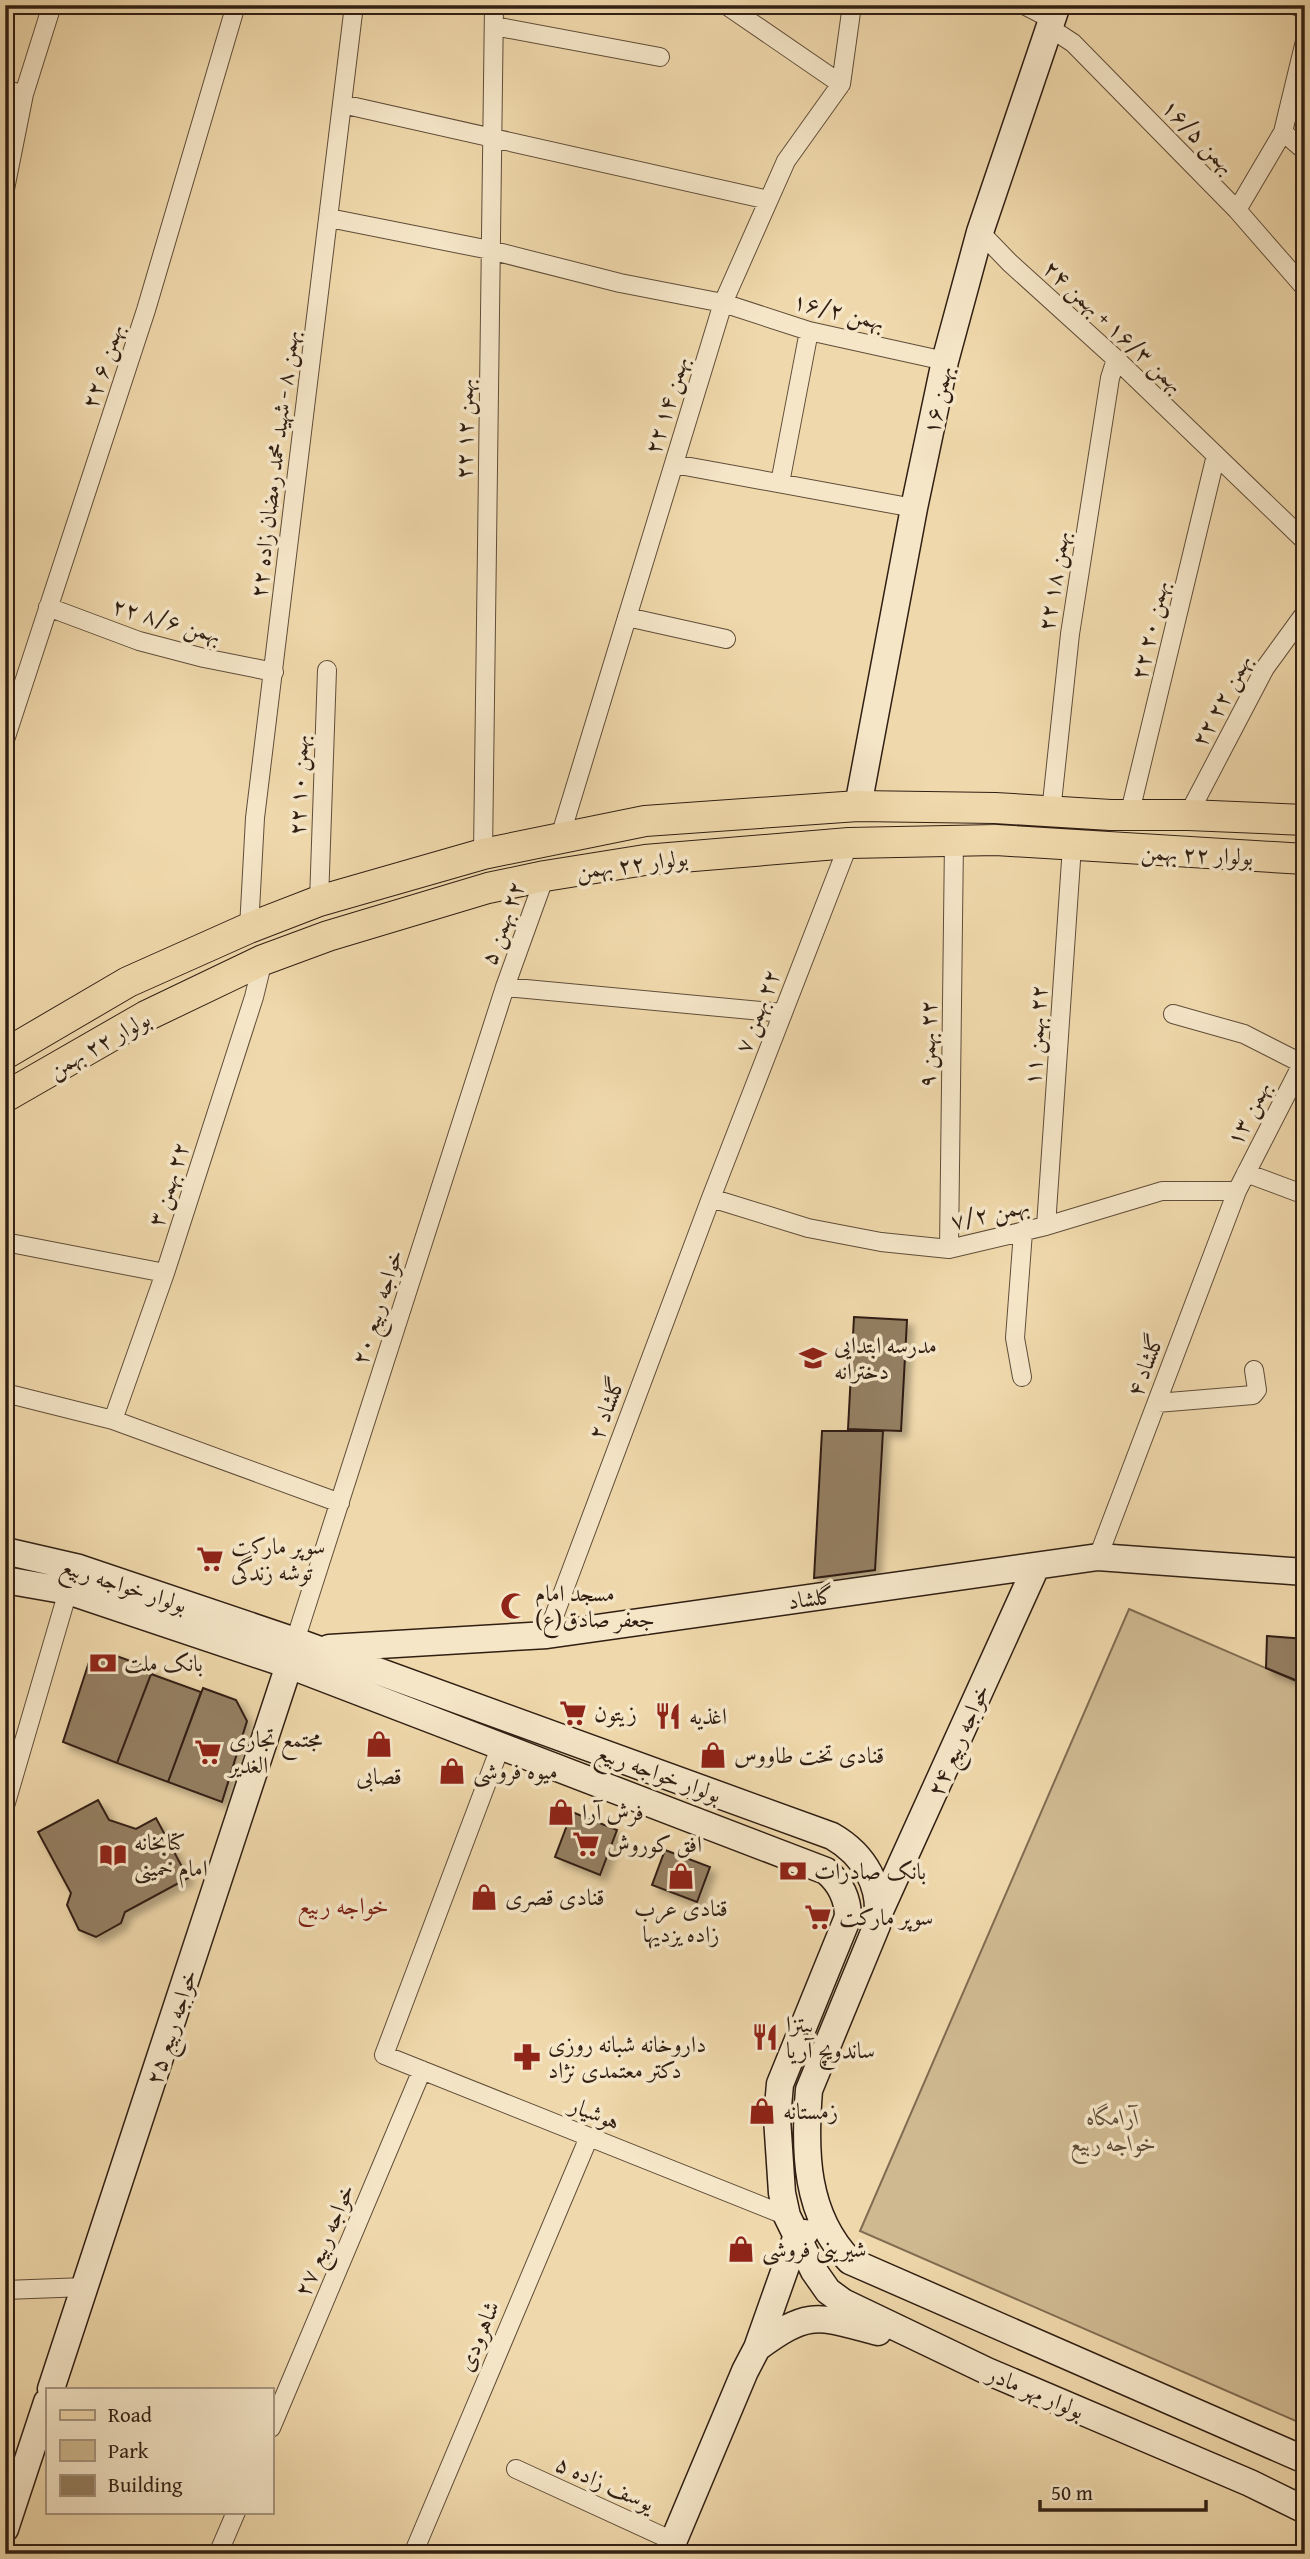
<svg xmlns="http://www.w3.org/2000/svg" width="1310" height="2559" viewBox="0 0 1310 2559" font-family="'Gentium Book Plus',Amiri,serif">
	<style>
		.green { fill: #cfb991; stroke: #806c52; stroke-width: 2 }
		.building { fill: #947f62; stroke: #311f13; stroke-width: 2; filter: url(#shadow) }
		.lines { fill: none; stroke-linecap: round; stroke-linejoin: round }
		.street-casing { stroke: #604d39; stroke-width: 20 }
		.secondary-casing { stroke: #311f13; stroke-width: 29 }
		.primary-casing { stroke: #311f13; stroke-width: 32 }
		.street { stroke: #f5e6c8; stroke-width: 18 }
		.secondary { stroke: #f5e6c8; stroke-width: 26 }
		.primary { stroke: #efd8ab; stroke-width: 30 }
		.labels { text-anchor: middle; stroke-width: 7; stroke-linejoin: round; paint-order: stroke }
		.street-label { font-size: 23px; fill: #311f13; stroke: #f5e6c8 }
		.poi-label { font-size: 23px; fill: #311f13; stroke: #f5e6c8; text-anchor: start }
		.park-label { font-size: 23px; font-style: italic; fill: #604d39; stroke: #f5e6c8 }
		.neighbourhood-label { font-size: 24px; fill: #7a1f14; stroke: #f5e6c8 }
	</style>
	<defs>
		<filter id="shadow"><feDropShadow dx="6" dy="6" stdDeviation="3.5" flood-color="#0004"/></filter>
	</defs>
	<rect width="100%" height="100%" fill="#efd8ab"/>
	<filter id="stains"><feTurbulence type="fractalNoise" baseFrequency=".00286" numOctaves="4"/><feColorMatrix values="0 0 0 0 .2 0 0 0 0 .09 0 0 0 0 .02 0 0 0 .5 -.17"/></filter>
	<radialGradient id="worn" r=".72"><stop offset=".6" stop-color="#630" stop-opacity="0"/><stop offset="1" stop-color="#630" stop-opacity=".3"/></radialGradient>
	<path class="green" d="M1129 1609 1305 1685V2425L860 2231Z"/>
	<path class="building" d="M854 1317 907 1320 901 1431 848 1429Z
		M822 1431H883L875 1570 814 1578Z
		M1267 1636 1305 1639V1684L1266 1668Z
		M108 1653 153 1669 117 1763 63 1742 89 1662Z
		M151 1674 201 1692 168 1782 117 1763Z
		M203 1688 236 1700 247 1721 222 1802 168 1782Z
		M98 1800 109 1820 136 1829 156 1818 188 1878 125 1912 121 1923 96 1937 79 1930 67 1905 71 1893 38 1832Z
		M572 1812 617 1830 600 1875 555 1857Z
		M665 1850 710 1867 697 1902 652 1885Z"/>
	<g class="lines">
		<defs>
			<path id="street" d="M726 5 841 84
				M1024 5 1053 20
				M1294 5 1305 9
				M494 26 660 57
				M1050 28 1073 43 1237 210 1305 288
				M5 90 24 94
				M342 104 768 200
				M1283 132 1305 151
				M5 189 24 94 52 5
				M1237 210 1283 132 1305 41
				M329 218 490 250 620 283 723 303 809 331 945 361
				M980 232 1010 263 1116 359 1305 541
				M674 464 914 508
				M780 483 809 331
				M48 607 139 641 204 658 274 672
				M627 617 726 639
				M5 740 146 310 236 5
				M1051 812 1070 634 1110 378 1116 359
				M1188 815 1265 668 1305 613
				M1129 816 1216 455
				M560 837 723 303 786 161 841 84 852 5
				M483 854 494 5
				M319 901 327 670
				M249 928 255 818 354 5
				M505 987 783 1013
				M1173 1014 1244 1034 1301 1063
				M1246 1173 1305 1195
				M711 1198 808 1228 881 1242 949 1249 1046 1226 1162 1191H1237
				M1046 1226 1072 846
				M5 1242 165 1273
				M949 1249 954 840
				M1022 1377 1015 1338 1023 1232
				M5 1393 113 1420 340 1503
				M1157 1403 1253 1395 1257 1390 1254 1370
				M113 1420 165 1273 254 997 263 960
				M1098 1557 1237 1191 1305 1058
				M547 1635 711 1198 849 843
				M295 1641 505 987 545 876
				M501 1745 384 2055 787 2216
				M5 1806 68 1591
				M5 2290 85 2287
				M271 2428 422 2070
				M516 2469 673 2541
				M218 2554 236 2512
				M413 2554 589 2137"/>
			<path id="secondary" d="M858 806 914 508 945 361 980 232 1057 5
				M5 1551 79 1568 295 1641 832 1836C865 1855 883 1887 877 1925L809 2090C804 2151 805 2215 850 2261L1305 2460
				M5 1580 68 1591 289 1665 826 1871C840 1883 848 1899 848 1917L780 2084 777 2118 782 2193 787 2216 814 2271 828 2291 843 2302 987 2371 1250 2483 1305 2510
				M329 1648 547 1635 1098 1557 1305 1572
				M879 1913 1036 1567
				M757 2348C810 2309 817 2316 878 2332
				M51 2389 289 1665
				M5 2529 47 2402
				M668 2554 745 2371 757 2348 796 2238 805 2233"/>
			<path id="primary" d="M5 1054 128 982 249 928 319 901 483 854 645 821 858 806 995 808 1111 815H1188L1305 820
				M5 1097 146 1016 263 960 328 936 488 888 545 876 645 860 849 843 996 840 1305 859"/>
		</defs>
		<use href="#street" class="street-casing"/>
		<use href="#secondary" class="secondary-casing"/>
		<use href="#primary" class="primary-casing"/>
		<use href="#street" class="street"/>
		<use href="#secondary" class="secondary"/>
		<use href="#primary" class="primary"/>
	</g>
	<defs>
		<symbol id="school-bare" viewBox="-9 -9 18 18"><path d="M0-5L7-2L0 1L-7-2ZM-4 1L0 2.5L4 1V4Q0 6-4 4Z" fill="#8f2418" stroke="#f5e6c8" stroke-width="2.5" paint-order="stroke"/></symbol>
		<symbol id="supermarket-bare" viewBox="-9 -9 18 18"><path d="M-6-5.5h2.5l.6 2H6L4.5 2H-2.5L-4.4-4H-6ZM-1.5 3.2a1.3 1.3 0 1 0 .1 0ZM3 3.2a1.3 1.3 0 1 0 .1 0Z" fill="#8f2418" stroke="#f5e6c8" stroke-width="2.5" paint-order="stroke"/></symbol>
		<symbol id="mosque-bare" viewBox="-9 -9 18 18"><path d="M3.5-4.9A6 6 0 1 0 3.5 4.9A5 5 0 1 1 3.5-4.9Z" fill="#8f2418" stroke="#f5e6c8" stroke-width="2.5" paint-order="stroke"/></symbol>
		<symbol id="bank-bare" viewBox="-9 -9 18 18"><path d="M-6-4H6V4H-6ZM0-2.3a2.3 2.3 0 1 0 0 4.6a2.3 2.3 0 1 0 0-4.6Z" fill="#8f2418" stroke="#f5e6c8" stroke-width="2.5" paint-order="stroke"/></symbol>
		<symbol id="restaurant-bare" viewBox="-9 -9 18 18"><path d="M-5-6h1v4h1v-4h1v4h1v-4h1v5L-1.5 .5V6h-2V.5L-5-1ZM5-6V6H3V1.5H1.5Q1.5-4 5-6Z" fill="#8f2418" stroke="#f5e6c8" stroke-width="2.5" paint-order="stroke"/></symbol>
		<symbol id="shop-bare" viewBox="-9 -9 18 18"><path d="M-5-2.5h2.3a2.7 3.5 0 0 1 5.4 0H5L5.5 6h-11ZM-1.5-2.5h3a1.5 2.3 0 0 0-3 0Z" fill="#8f2418" stroke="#f5e6c8" stroke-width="2.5" paint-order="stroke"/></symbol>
		<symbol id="library-bare" viewBox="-9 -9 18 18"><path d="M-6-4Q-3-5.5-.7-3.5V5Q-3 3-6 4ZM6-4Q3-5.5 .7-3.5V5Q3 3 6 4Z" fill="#8f2418" stroke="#f5e6c8" stroke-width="2.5" paint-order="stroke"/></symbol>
		<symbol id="pharmacy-bare" viewBox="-9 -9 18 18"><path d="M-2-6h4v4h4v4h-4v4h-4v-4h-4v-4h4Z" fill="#8f2418" stroke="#f5e6c8" stroke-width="2.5" paint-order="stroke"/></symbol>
	</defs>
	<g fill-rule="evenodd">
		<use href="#school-bare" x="794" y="1339" width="38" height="38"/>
		<use href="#supermarket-bare" x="191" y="1540" width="38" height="38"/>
		<use href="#mosque-bare" x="495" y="1587" width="38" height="38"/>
		<use href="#bank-bare" x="84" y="1644" width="38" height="38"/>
		<use href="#supermarket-bare" x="554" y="1694" width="38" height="38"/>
		<use href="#restaurant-bare" x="649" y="1697" width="38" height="38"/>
		<use href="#shop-bare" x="360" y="1725" width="38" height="38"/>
		<use href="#supermarket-bare" x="189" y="1733" width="38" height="38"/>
		<use href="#shop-bare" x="694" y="1736" width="38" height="38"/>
		<use href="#shop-bare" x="433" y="1752" width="38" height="38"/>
		<use href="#shop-bare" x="542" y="1793" width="38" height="38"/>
		<use href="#supermarket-bare" x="567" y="1825" width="38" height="38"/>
		<use href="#library-bare" x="94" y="1836" width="38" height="38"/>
		<use href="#bank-bare" x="774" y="1852" width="38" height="38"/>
		<use href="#shop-bare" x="662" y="1857" width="38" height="38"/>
		<use href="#shop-bare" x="465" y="1878" width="38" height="38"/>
		<use href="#supermarket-bare" x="799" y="1898" width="38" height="38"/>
		<use href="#restaurant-bare" x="746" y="2018" width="38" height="38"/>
		<use href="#pharmacy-bare" x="508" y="2038" width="38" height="38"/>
		<use href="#shop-bare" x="743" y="2092" width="38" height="38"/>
		<use href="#shop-bare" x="722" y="2230" width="38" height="38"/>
	</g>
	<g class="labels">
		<g class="street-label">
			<text transform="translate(1199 136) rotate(46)" y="8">بهمن ۱۶/۵</text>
			<text transform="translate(839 311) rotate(14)" y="8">بهمن ۱۶/۲</text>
			<text transform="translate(1114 326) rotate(43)" y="8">بهمن ۱۶/۳ + بهمن ۲۴</text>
			<text transform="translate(102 366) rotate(-72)" y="8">۲۲ بهمن ۶</text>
			<text transform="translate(937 400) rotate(-78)" y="8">بهمن ۱۶</text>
			<text transform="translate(666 405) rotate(-73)" y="8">۲۲ بهمن ۱۴</text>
			<text transform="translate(464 429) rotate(-89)" y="8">۲۲ بهمن ۱۲</text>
			<text transform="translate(274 464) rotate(-83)" y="8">۲۲ بهمن ۸ - شهید محمد رمضان زاده</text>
			<text transform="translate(1053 581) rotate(-81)" y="8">۲۲ بهمن ۱۸</text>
			<text transform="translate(167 620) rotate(16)" y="8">۲۲ بهمن ۸/۶</text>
			<text transform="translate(1149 630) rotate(-77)" y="8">۲۲ بهمن ۲۰</text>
			<text transform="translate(1221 700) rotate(-62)" y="8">۲۲ بهمن ۲۲</text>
			<text transform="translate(298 785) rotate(-88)" y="8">۲۲ بهمن ۱۰</text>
			<text transform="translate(1197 854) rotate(3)" y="8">بولوار ۲۲ بهمن</text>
			<text transform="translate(632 864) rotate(-7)" y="8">بولوار ۲۲ بهمن</text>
			<text transform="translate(502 923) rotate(-70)" y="8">٢٢ بهمن ۵</text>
			<text transform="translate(757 1011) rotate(-69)" y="8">٢٢ بهمن ٧</text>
			<text transform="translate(1035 1035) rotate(-86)" y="8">٢٢ بهمن ١١</text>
			<text transform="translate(99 1044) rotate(-29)" y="8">بولوار ۲۲ بهمن</text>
			<text transform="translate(927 1044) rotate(-89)" y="8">٢٢ بهمن ۹</text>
			<text transform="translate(1248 1113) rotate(-63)" y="8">بهمن ۱۳</text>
			<text transform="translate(168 1184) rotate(-72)" y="8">٢٢ بهمن ۳</text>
			<text transform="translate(990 1213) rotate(-12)" y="8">بهمن ۷/۲</text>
			<text transform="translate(377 1307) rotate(-72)" y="8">خواجه ربیع ۲۰</text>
			<text transform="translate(1145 1365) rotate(-69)" y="8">گلشاد ۴</text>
			<text transform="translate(606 1408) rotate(-69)" y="8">گلشاد ۲</text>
			<text transform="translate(124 1585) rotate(18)" y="8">بولوار خواجه ربیع</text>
			<text transform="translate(811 1598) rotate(-8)" y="8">گلشاد</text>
			<text transform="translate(958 1740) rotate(-66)" y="8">خواجه ربیع ۲۴</text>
			<text transform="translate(659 1773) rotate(20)" y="8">بولوار خواجه ربیع</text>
			<text transform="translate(171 2027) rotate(-72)" y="8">خواجه ربیع ۲۵</text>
			<text transform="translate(595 2113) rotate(22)" y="8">هوشیار</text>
			<text transform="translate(324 2240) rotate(-67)" y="8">خواجه ربیع ۲۷</text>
			<text transform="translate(478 2336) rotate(-67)" y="8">شاهرودی</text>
			<text transform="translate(1036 2392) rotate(23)" y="8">بولوار مهر مادر</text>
			<text transform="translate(605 2483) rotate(24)" y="8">یوسف زاده ۵</text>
		</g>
		<g class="poi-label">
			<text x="834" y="1353">مدرسه ابتدایی<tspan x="834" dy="26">دخترانه</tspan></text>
			<text x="231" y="1554">سوپر مارکت<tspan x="231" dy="26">توشه زندگی</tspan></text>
			<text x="535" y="1601">مسجد امام<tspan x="535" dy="26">جعفر صادق(ع)</tspan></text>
			<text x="124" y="1671">بانک ملت</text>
			<text x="594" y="1721">زیتون</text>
			<text x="689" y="1724">اغذیه</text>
			<text x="229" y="1747">مجتمع تجاری<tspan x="229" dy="26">الغدیر</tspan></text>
			<text x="734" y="1763">قنادی تخت طاووس</text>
			<text x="473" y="1779">میوه فروشی</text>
			<text x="379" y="1784" text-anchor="middle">قصابی</text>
			<text x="582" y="1820">فرش آرا</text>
			<text x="134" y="1850">کتابخانه<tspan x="134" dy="26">امام خمینی</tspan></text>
			<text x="607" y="1852">افق کوروش</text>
			<text x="814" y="1879">بانک صادرات</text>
			<text x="505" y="1905">قنادی قصری</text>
			<text x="681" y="1916" text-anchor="middle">قنادی عرب<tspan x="681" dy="26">زاده یزدیها</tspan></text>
			<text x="839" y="1925">سوپر مارکت</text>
			<text x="786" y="2032">پیتزا<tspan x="786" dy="26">ساندویچ آریا</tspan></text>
			<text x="548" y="2052">داروخانه شبانه روزی<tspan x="548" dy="26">دکتر معتمدی نژاد</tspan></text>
			<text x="783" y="2119">زمستانه</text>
			<text x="762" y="2257">شیرینی فروشی</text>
		</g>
		<g class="park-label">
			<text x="1113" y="2125">آرامگاه<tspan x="1113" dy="26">خواجه ربیع</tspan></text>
		</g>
		<g class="neighbourhood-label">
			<text x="343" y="1914">خواجه ربیع</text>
		</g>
	</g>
	<rect width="1310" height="2559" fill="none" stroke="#efd8ab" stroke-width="28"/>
	<rect x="7" y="7" width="1296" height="2545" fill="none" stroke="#311f13" stroke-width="3.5"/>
	<rect x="14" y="14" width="1282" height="2531" fill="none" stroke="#311f13" stroke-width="2"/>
	<rect x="46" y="2388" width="228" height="126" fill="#f5e6c8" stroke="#a79680" stroke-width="2"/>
	<rect x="60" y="2410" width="35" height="10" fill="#efd8ab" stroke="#a79680" stroke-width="2"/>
	<text x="108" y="2422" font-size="21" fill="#311f13">Road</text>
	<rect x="60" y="2440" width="35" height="21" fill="#cfb991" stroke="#a79680" stroke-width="2"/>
	<text x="108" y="2458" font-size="21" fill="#311f13">Park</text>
	<rect x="60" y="2475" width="35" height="21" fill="#947f62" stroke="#a79680" stroke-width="2"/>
	<text x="108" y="2492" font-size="21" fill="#311f13">Building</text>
	<path d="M1040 2500v10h166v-10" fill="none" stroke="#311f13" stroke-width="3.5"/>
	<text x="1051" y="2500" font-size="21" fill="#311f13" stroke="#f5e6c8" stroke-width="5" paint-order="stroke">50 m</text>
	<rect width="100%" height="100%" filter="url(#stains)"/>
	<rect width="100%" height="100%" fill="url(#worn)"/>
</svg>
